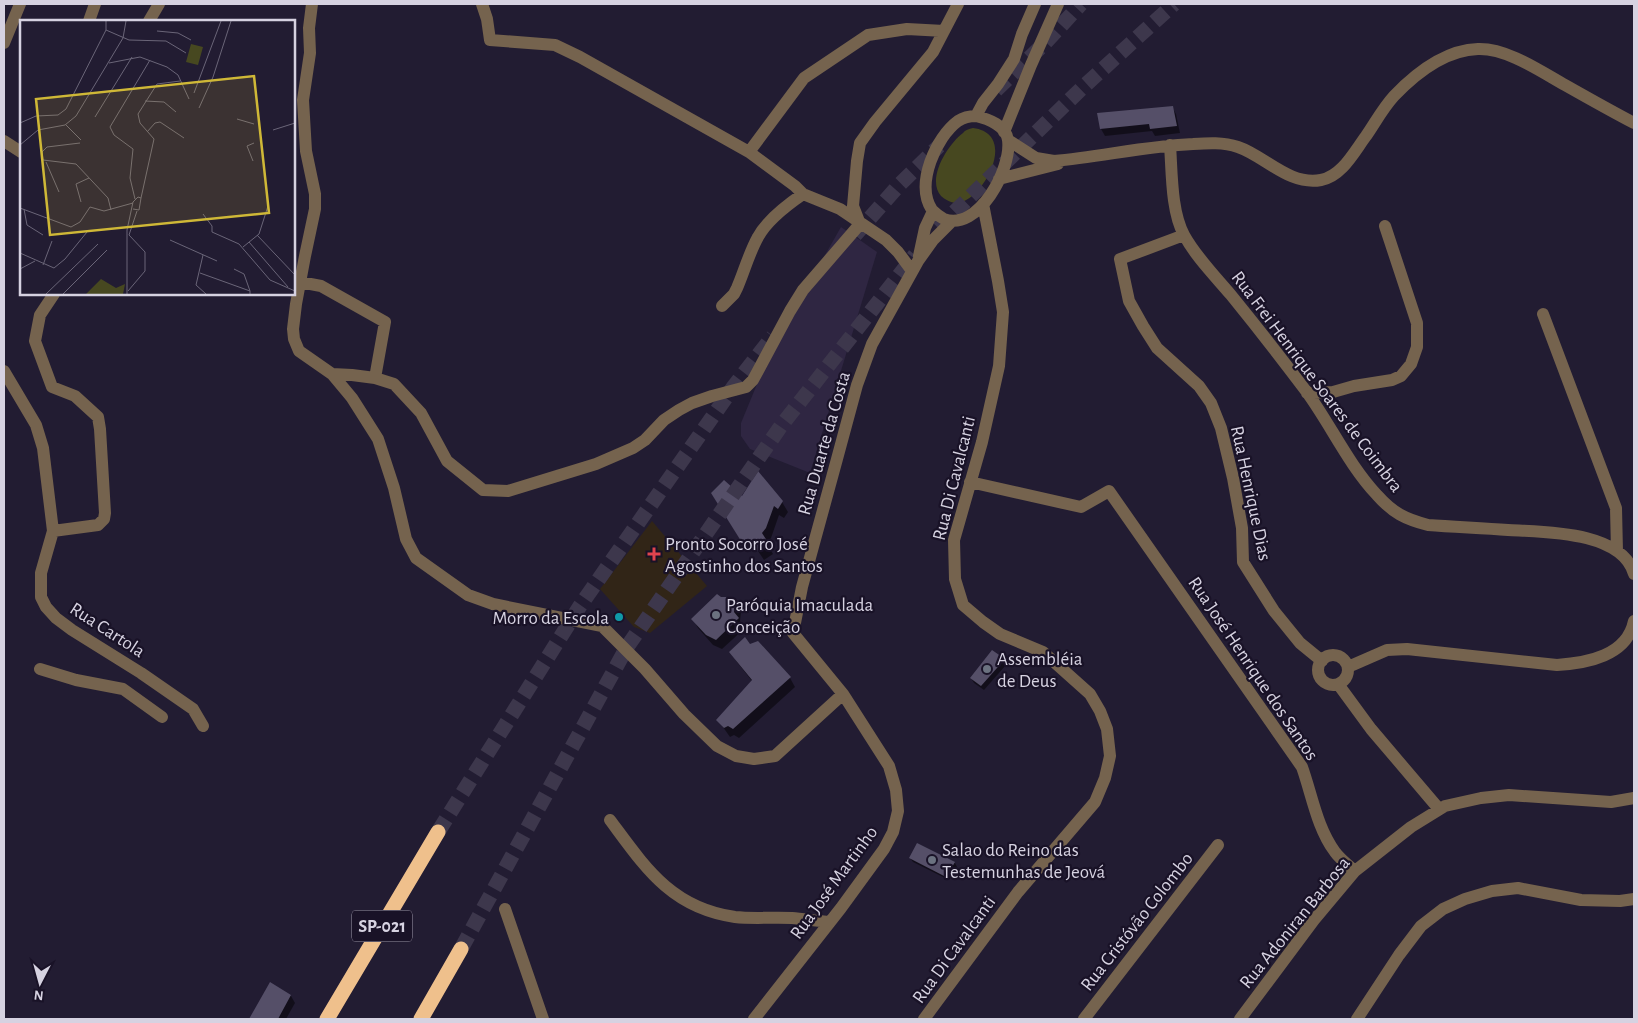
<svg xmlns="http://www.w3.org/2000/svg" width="1638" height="1023" viewBox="0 0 1638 1023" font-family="'Alegreya Sans',sans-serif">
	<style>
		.built { fill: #2f2642 }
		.medical { fill: #312517 }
		.green { fill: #474820 }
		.shadow { fill: #0007 }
		.building { fill: #554f68 }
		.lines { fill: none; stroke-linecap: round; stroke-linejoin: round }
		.highway-tunnel { stroke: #3d374c; stroke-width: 15; stroke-dasharray: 15 8; stroke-linecap: butt }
		.minor { stroke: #75634e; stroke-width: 12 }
		.highway { stroke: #efc08c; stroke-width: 15 }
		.health-dot { fill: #e0444e; stroke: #191227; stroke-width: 2 }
		.worship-dot { fill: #6b7280; stroke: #191227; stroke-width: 2 }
		.culture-dot { fill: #0f9aa8; stroke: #191227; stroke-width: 2 }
		.labels { text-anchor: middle; stroke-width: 4.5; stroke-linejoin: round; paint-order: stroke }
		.shield { fill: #191227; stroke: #9d98a9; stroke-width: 1 }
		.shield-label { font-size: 18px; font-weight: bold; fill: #d6d2e1 }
		.street-label { font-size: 19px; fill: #d6d2e1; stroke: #191227 }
		.poi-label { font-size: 19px; fill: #d6d2e1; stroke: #191227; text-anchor: start }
		.inset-road { fill: none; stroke: #6a6578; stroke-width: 1 }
		.view { fill: #cfb837; fill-opacity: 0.15; stroke: #cfb837; stroke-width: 2.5 }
		.inset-edge { fill: none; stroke: #d6d2e1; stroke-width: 2.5 }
	</style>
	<rect width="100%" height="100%" fill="#221c32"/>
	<path class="built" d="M841 227 877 252 810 473 750 449 741 436V423L772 348Z"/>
	<path class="medical" d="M652 521 707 586 650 633 634 627 600 589Z"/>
	<path class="green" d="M973 128C1021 134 980 206 955 203 950 202 944 199 941 196 926 179 948 144 963 133 965 130 969 129 973 128Z"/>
	<path class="shadow" d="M1172 107 1176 114 1180 133 1155 136 1152 131 1105 136 1101 129 1099 114Z
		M742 498 782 502 788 512 784 518 779 515 771 538 767 543 773 554 764 560 756 548 748 550 718 503Z
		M721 599 735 602 741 612 740 621 744 629 722 649 713 645 698 628 693 619Z
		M749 645 790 678 795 687 739 738 734 735 730 737 718 720 752 681 737 662 731 652Z
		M1004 660 1006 665 984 690 974 683 971 678Z
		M910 858 955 863 957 867 949 880 913 862Z
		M270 983 291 996 295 1003 286 1019H250Z"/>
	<path class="building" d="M1173 106 1177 126 1150 129 1149 124 1100 129 1097 113Z
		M758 471 783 501 778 509 774 506 766 528 762 533 769 544 758 551 749 539 741 541 711 493 724 480 742 496Z
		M717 594 721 597H732L736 601 734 612 739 618 716 640 706 635 691 619Z
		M745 637 750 644 758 641 791 677 733 729 728 726 724 728 716 720 752 680 729 652Z
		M992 650 1005 659 981 686 970 678Z
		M917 843 955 862 946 877 909 858Z
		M270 982 291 995 278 1019H249Z"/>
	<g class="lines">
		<path class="highway-tunnel" d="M996 90 1045 43 1081 4
			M938 228 1081 89 1174 4
			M855 235 899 185 939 146
			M438 832 580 606 734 386 773 336
			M461 949 627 647 781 426 915 255"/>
		<path class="minor" d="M312 4 309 28 310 53 303 100 306 151 315 194V209L305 256 296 304 293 329 294 339 299 351 332 374 352 398 378 439 394 488 406 539 416 558 468 595 493 604 602 626 645 669 684 714 717 746 736 756 754 759 775 756 843 694
			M482 4 487 19 490 40 555 45 580 57 749 152 795 186 803 194 840 209 886 240 898 252 912 271
			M89 21 95 4
			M149 21 159 4
			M4 43 20 4
			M976 116C989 119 1006 126 1008 140 1012 169 978 232 944 219 940 217 935 213 932 210 915 184 936 137 958 121 964 117 970 116 976 116Z
			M976 116 983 103 998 84 1014 59 1022 34 1035 4
			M1004 132 1031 65 1058 4
			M1008 140 1036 158 1054 161C1100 157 1146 146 1193 144 1208 143 1223 142 1238 147 1265 156 1289 186 1321 180 1342 176 1354 152 1366 136 1375 123 1383 108 1394 96 1416 73 1445 50 1478 49 1507 48 1540 71 1565 85 1588 98 1611 111 1634 123
			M4 141 21 152
			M1170 145C1172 172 1171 211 1184 235 1196 257 1215 276 1231 295 1257 327 1282 359 1306 391 1331 425 1348 464 1377 495 1393 513 1405 519 1428 525 1455 527 1481 528 1508 530 1544 532 1622 531 1634 574
			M749 152 804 78 868 35 907 29 944 31
			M999 179 1058 164
			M860 224 853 206 857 161 860 143 875 122 933 52 958 4
			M1184 235 1120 259 1129 301 1143 326 1157 348 1199 386 1211 403 1221 428 1233 478 1242 528 1243 562 1274 611 1300 643 1322 661
			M919 256 925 228 933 211
			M300 282 321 286 385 322 375 378
			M722 306 734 294 737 288C744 272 749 253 758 237 767 220 787 205 803 194
			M1543 314 1616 508 1617 551
			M4 371 36 425 43 448 53 531 41 573V597L46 607 56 618 72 630 141 673 193 709 203 726
			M332 374 352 375 375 378 394 384 421 413 447 461 483 490 508 491 596 464 633 448 645 440 664 420 679 410 692 403 712 396 746 387 753 380 790 311 803 290 860 224
			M1307 393 1333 392 1354 386 1392 380 1401 376 1411 364 1417 347V323L1385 226
			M970 482 1081 507 1109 491 1302 767C1312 795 1317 828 1335 852 1340 859 1348 865 1355 871
			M53 531 98 525 104 519 105 513 100 429 98 417 75 396 52 387 35 341 40 315 54 294
			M1318 670a15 15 0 1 1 30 0a15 15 0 1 1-30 0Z
			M1348 667 1387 650 1407 649 1557 665C1587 663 1627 656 1634 621
			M40 669 76 680 123 689 162 717
			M1338 684 1371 729 1439 809
			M610 820C645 867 671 908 735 917 753 919 773 917 792 918 804 919 817 921 830 922
			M505 909 543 1019
			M754 1019 841 908 884 849 893 832 898 811 896 790 889 766 843 694 793 633 802 587 837 459 857 385 872 344 918 261 933 240 952 221
			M924 1019 1018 892 1095 802 1105 778 1110 756 1107 729 1100 711 1090 694 1043 652 1000 634 983 622 963 605 955 579 954 540 982 442 999 366 1003 312 998 281 983 204
			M1084 1019 1218 845
			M1240 1019 1314 920 1355 871 1411 827 1445 806 1481 798 1509 795 1611 802 1634 798
			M1357 1019 1399 955 1421 926 1443 909 1465 899 1492 891 1518 888 1581 900 1620 901 1634 899"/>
		<path class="highway" d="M327 1019 438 832
			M421 1019 461 949"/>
	</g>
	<path class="health-dot" d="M651.5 546.5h5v5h5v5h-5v5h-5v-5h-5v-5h5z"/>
	<g class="worship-dot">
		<circle cx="716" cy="615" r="5"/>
		<circle cx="987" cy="669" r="5"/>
		<circle cx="932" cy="860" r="5"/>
	</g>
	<circle class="culture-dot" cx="619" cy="617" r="5"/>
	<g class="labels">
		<rect class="shield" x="352" y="910.5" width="60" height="31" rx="4"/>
		<g class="shield-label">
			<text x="382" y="932">SP-021</text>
		</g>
		<g class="street-label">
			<text transform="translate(1318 381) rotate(53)" y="7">Rua Frei Henrique Soares de Coimbra</text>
			<text transform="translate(823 443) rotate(-74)" y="7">Rua Duarte da Costa</text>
			<text transform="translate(953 478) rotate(-76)" y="7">Rua Di Cavalcanti</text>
			<text transform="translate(1252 493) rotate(78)" y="7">Rua Henrique Dias</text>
			<text transform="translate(108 629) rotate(33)" y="7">Rua Cartola</text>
			<text transform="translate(1254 668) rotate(56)" y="7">Rua José Henrique dos Santos</text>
			<text transform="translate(833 882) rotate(-54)" y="7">Rua José Martinho</text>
			<text transform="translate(1136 921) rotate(-52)" y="7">Rua Cristóvão Colombo</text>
			<text transform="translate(1294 922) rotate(-51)" y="7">Rua Adoniran Barbosa</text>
			<text transform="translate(953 949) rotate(-54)" y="7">Rua Di Cavalcanti</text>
		</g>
		<g class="poi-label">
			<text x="665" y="550">Pronto Socorro José<tspan x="665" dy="22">Agostinho dos Santos</tspan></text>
			<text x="726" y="611">Paróquia Imaculada<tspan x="726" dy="22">Conceição</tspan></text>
			<text x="609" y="624" text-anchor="end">Morro da Escola</text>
			<text x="997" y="665">Assembléia<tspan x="997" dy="22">de Deus</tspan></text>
			<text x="942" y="856">Salao do Reino das<tspan x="942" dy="22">Testemunhas de Jeová</tspan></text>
		</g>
	</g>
	<g transform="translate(20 20)">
		<rect width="275" height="275" fill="#221c32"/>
		<path d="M171 24 183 27 178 45 166 42ZM81 259 96 268 105 264 103 274H66Z" fill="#474820"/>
		<path class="inset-road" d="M86 10 109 20 146 21 166 33M137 11 158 13 171 20M89 43 120 37 147 47 158 55 169 79M174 73 201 1M125 81 144 82 156 92M179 88 193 57 211 1M75 97 112 37M217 99 234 104M0 103 16 96 38 95 46 89 86 10V1M46 105 61 120M253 110 275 103M127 112 135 103 140 102 164 118M60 123 27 127 22 132 23 140 56 144 88 178 91 190M0 125 18 110 45 105 56 96 103 18 106 1M233 141 227 126 234 123M26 142 39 172M121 178 134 119 120 103 118 94 137 64 160 61M115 179 110 158 113 129 94 115 90 107 130 40M61 182 56 164 69 158M0 188 51 207 60 202 70 187 84 191 113 183M4 189 7 205 23 215M183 194 192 206V212L219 224 250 260 275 271M237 215 275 255M150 220 197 241M229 222 268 267M223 227 239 214 248 186M0 233 34 248 45 239 67 212M183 235 176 265 186 274M23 245 32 221M0 249 15 241M214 249 224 254 230 271M180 253 230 271V274M108 271 125 251V232L109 215 117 191M26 274 78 224M43 274 87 230M107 274V210L113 182 118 177 121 178 119 190 113 189"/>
		<path class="view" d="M234 56 249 193 30 215 16 79Z"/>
		<rect width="275" height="275" class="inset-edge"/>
	</g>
	<rect width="1638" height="1023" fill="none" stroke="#d6d2e1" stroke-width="10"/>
	<g transform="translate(40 983) rotate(186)" stroke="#191227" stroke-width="4" paint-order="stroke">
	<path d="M0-4L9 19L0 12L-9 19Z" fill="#d6d2e1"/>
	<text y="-8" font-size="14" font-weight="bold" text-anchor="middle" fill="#d6d2e1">N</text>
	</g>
</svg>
